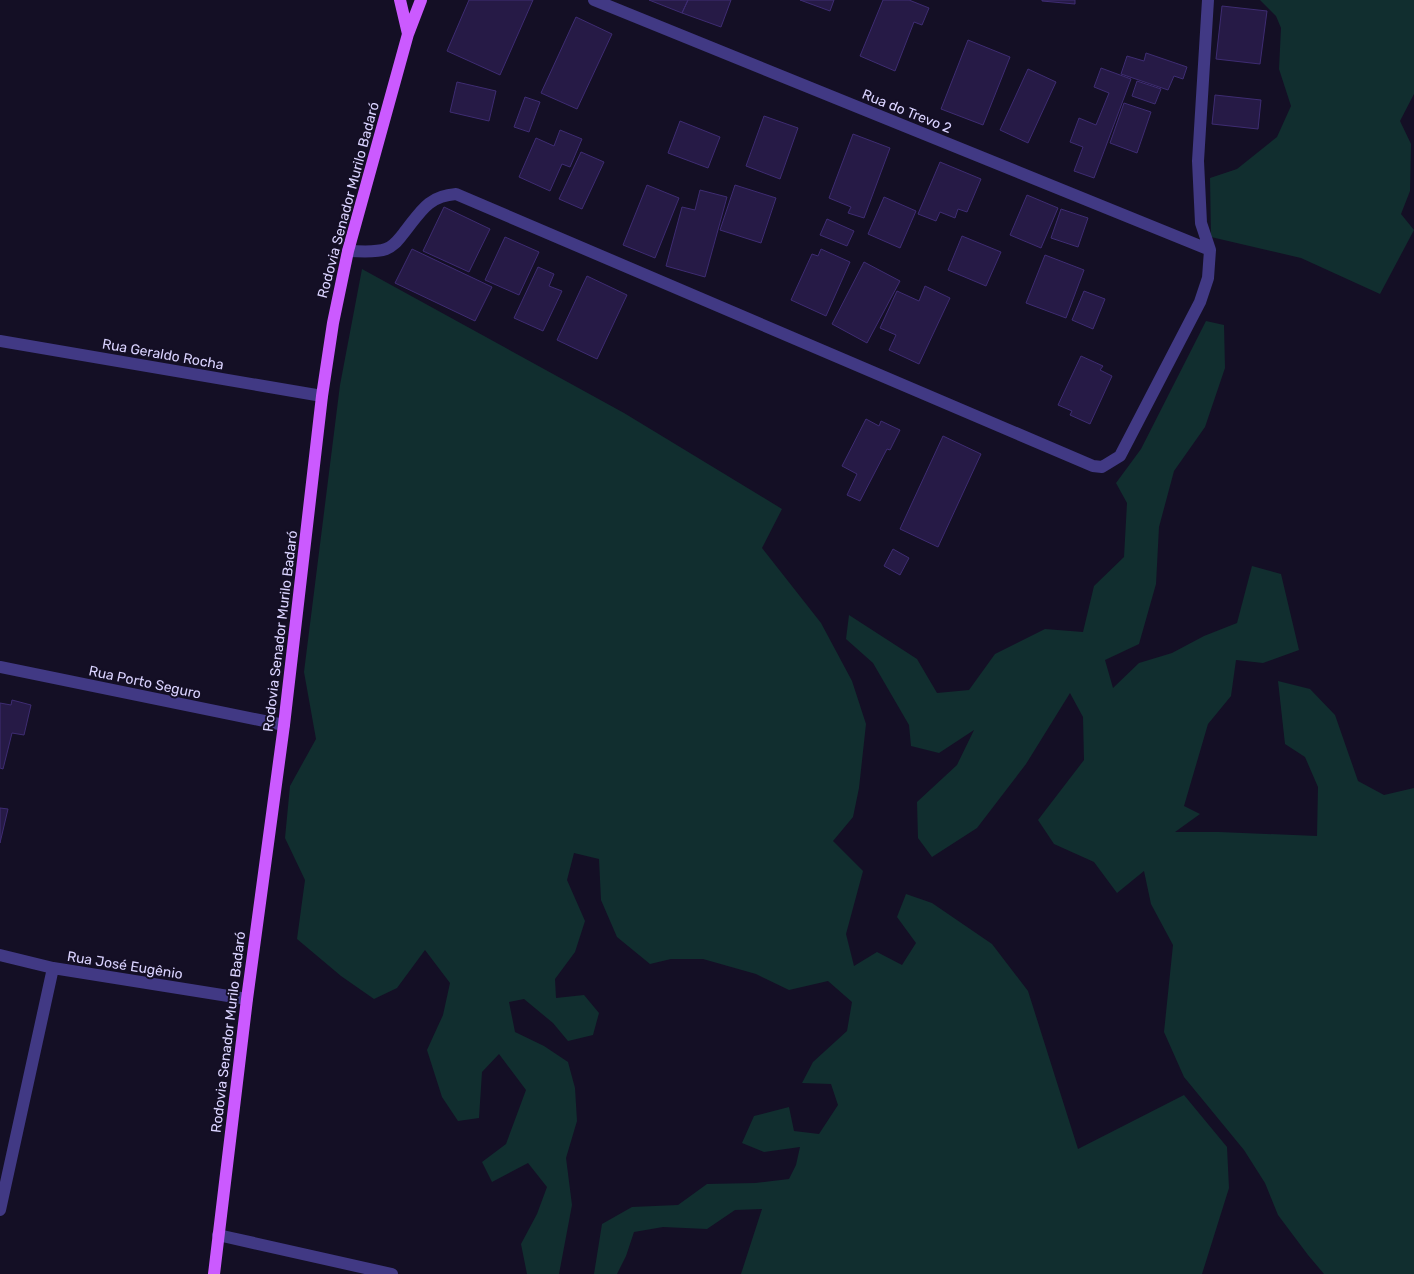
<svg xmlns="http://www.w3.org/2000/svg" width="1414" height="1274" viewBox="0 0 1414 1274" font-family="Rubik,sans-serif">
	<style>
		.green { fill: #112e2f }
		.building { fill: #261a46; stroke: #3e2c72 }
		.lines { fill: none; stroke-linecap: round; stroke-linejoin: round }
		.street { stroke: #413984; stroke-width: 12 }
		.primary { stroke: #cb5aff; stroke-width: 12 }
		.labels { text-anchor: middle; stroke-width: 4; stroke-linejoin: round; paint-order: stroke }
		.street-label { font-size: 14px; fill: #dad3ff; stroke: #140f25 }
	</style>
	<rect width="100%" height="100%" fill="#140f25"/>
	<path class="green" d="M1260 0H1414V94L1400 121 1411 144 1410 191 1401 214 1414 230 1380 294 1301 258 1211 237 1210 178 1237 169 1277 137 1291 106 1279 69 1281 28 1276 16Z
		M362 269 624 413 782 509 762 548 821 623 852 681 866 724 859 788 853 817 833 841 863 871 846 934 854 966 877 952 902 965 916 943 897 917 906 894 932 903 992 944 1028 991 1078 1149 1184 1095 1227 1147 1229 1188 1202 1274H741L762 1209 735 1210 707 1229 663 1227 634 1232 626 1256 617 1274H594L602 1224 632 1207 678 1205 707 1184 755 1183 789 1179 796 1165 800 1147 764 1152 742 1143 754 1116 789 1107 794 1131 819 1134 838 1105 831 1084 802 1083 813 1062 847 1031 852 1002 828 981 789 990 756 974 703 959H671L650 964 617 937 601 900 599 859 574 853 567 880 585 921 575 952 555 979 556 998 584 995 599 1013 593 1035 568 1041 553 1023 524 999 509 1002 515 1032 544 1046 568 1062 575 1088 577 1121 566 1158 572 1205 559 1274H527L521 1244 537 1214 547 1187 528 1163 492 1182 482 1162 506 1144 526 1090 499 1054 482 1072 479 1118 458 1121 442 1097 427 1050 443 1015 450 983 425 950 397 988 374 999 341 976 297 939 305 880 285 838 290 786 316 739 304 672 340 385Z
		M1206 321 1224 325 1225 368 1205 427 1174 471 1159 527 1156 584 1139 644 1105 660 1113 688 1139 663 1172 653 1204 636 1237 623 1252 566 1281 574 1299 650 1263 663 1236 660 1231 696 1208 724 1184 806 1200 814 1175 832H1219L1317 836 1318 787 1305 757 1285 744 1278 681 1310 689 1335 715 1358 781 1384 795 1414 788V1274H1324L1308 1255 1278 1215 1265 1183 1244 1150 1184 1077 1164 1032 1173 945 1151 904 1144 871 1117 893 1094 862 1054 844 1038 820 1084 760 1083 717 1070 693 1026 764 977 828 932 857 918 838 917 802 957 765 974 730 939 753 911 746 909 725 873 663 846 639 849 615 917 659 937 693 969 690 995 654 1045 629 1083 632 1094 586 1124 557 1127 503 1116 483 1141 449Z"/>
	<path class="building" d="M469 0H533L500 75 447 51Z
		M649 0H688L682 13Z
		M688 0H731L721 27 682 13Z
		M800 0H834L830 11Z
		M883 0H909L929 8 922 25 914 22 895 71 860 56Z
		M1042 0H1075V4L1042 1Z
		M1222 6 1267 11 1260 64 1216 59Z
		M576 17 612 34 577 109 541 93Z
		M968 40 1010 57 983 125 941 109Z
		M1146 53 1187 67 1183 79 1174 76 1168 90 1121 74 1127 56 1144 61Z
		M1101 68 1131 79 1094 178 1074 171 1083 147 1070 142 1079 118 1096 125 1109 93 1094 87Z
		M1028 69 1056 82 1028 143 1000 130Z
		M1137 81 1161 89 1155 104 1132 96Z
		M457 82 496 91 489 121 450 112Z
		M1215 95 1261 100 1258 129 1212 124Z
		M525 97 540 102 529 132 514 127Z
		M1124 103 1151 112 1137 153 1110 143Z
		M764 116 798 128 780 179 746 166Z
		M680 121 720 137 708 168 668 153Z
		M560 130 582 139 570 167 562 164 550 191 519 177 536 138 554 146Z
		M853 134 890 148 864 218 848 213 851 207 829 198Z
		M581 152 604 162 582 209 559 199Z
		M940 162 981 179 967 212 958 209 955 218 940 212 936 221 918 214Z
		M647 185 679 198 655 258 623 245Z
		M735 185 776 198 761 243 720 230Z
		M700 190 727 197 705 277 666 266 682 207 695 210Z
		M1027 195 1058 208 1041 248 1010 235Z
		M884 197 916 211 900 248 868 234Z
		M444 207 490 229 469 272 423 251Z
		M1061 209 1088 218 1078 247 1051 238Z
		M827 219 854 231 847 246 820 235Z
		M962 236 1001 252 986 286 948 270Z
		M505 237 539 252 519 295 485 280Z
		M412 249 492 287 475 321 395 283Z
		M821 249 850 262 826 316 791 300 812 254 818 256Z
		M1045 255 1084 270 1066 318 1026 303Z
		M864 262 900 281 867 343 832 324Z
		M538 267 554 274 549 286 562 291 543 331 514 318Z
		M587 276 627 295 597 359 557 340Z
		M925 286 950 298 919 364 889 350 896 335 880 328 897 291 919 301Z
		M1084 291 1105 299 1093 329 1072 320Z
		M1081 356 1103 366 1100 370 1112 376 1090 424 1070 415 1072 411 1058 405Z
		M866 419 879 426 881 421 900 430 890 450 887 449 860 501 847 495 857 474 842 466Z
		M943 436 981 454 938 547 900 529Z
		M893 549 909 558 900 575 884 566Z
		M12 700 31 705 24 735 12 733 3 769 0 768V703L11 705Z
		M0 808 8 809 0 843Z"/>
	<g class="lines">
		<path class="street" d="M594 0 1210 250
			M348 251C360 251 375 253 386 249 394 246 398 240 403 234 420 213 427 196 456 194L1093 466 1102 467 1120 456 1200 302 1208 278 1210 250 1201 223 1198 161 1208 0
			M0 341 322 396
			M0 667 284 725
			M0 955 53 968 247 999
			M0 1210 53 968
			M218 1235 392 1274"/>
		<path class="primary" d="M400 0 408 34
			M214 1274 247 999 284 725 322 396 333 323 348 251 408 34 421 0"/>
	</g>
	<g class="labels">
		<g class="street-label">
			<text transform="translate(907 111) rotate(22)" y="5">Rua do Trevo 2</text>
			<text transform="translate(348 200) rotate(-75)" y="5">Rodovia Senador Murilo Badaró</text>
			<text transform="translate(163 354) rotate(10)" y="5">Rua Geraldo Rocha</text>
			<text transform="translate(280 631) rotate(-83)" y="5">Rodovia Senador Murilo Badaró</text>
			<text transform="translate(145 682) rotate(12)" y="5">Rua Porto Seguro</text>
			<text transform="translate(125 965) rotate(9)" y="5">Rua José Eugênio</text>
			<text transform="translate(228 1032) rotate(-83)" y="5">Rodovia Senador Murilo Badaró</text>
		</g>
	</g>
</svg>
